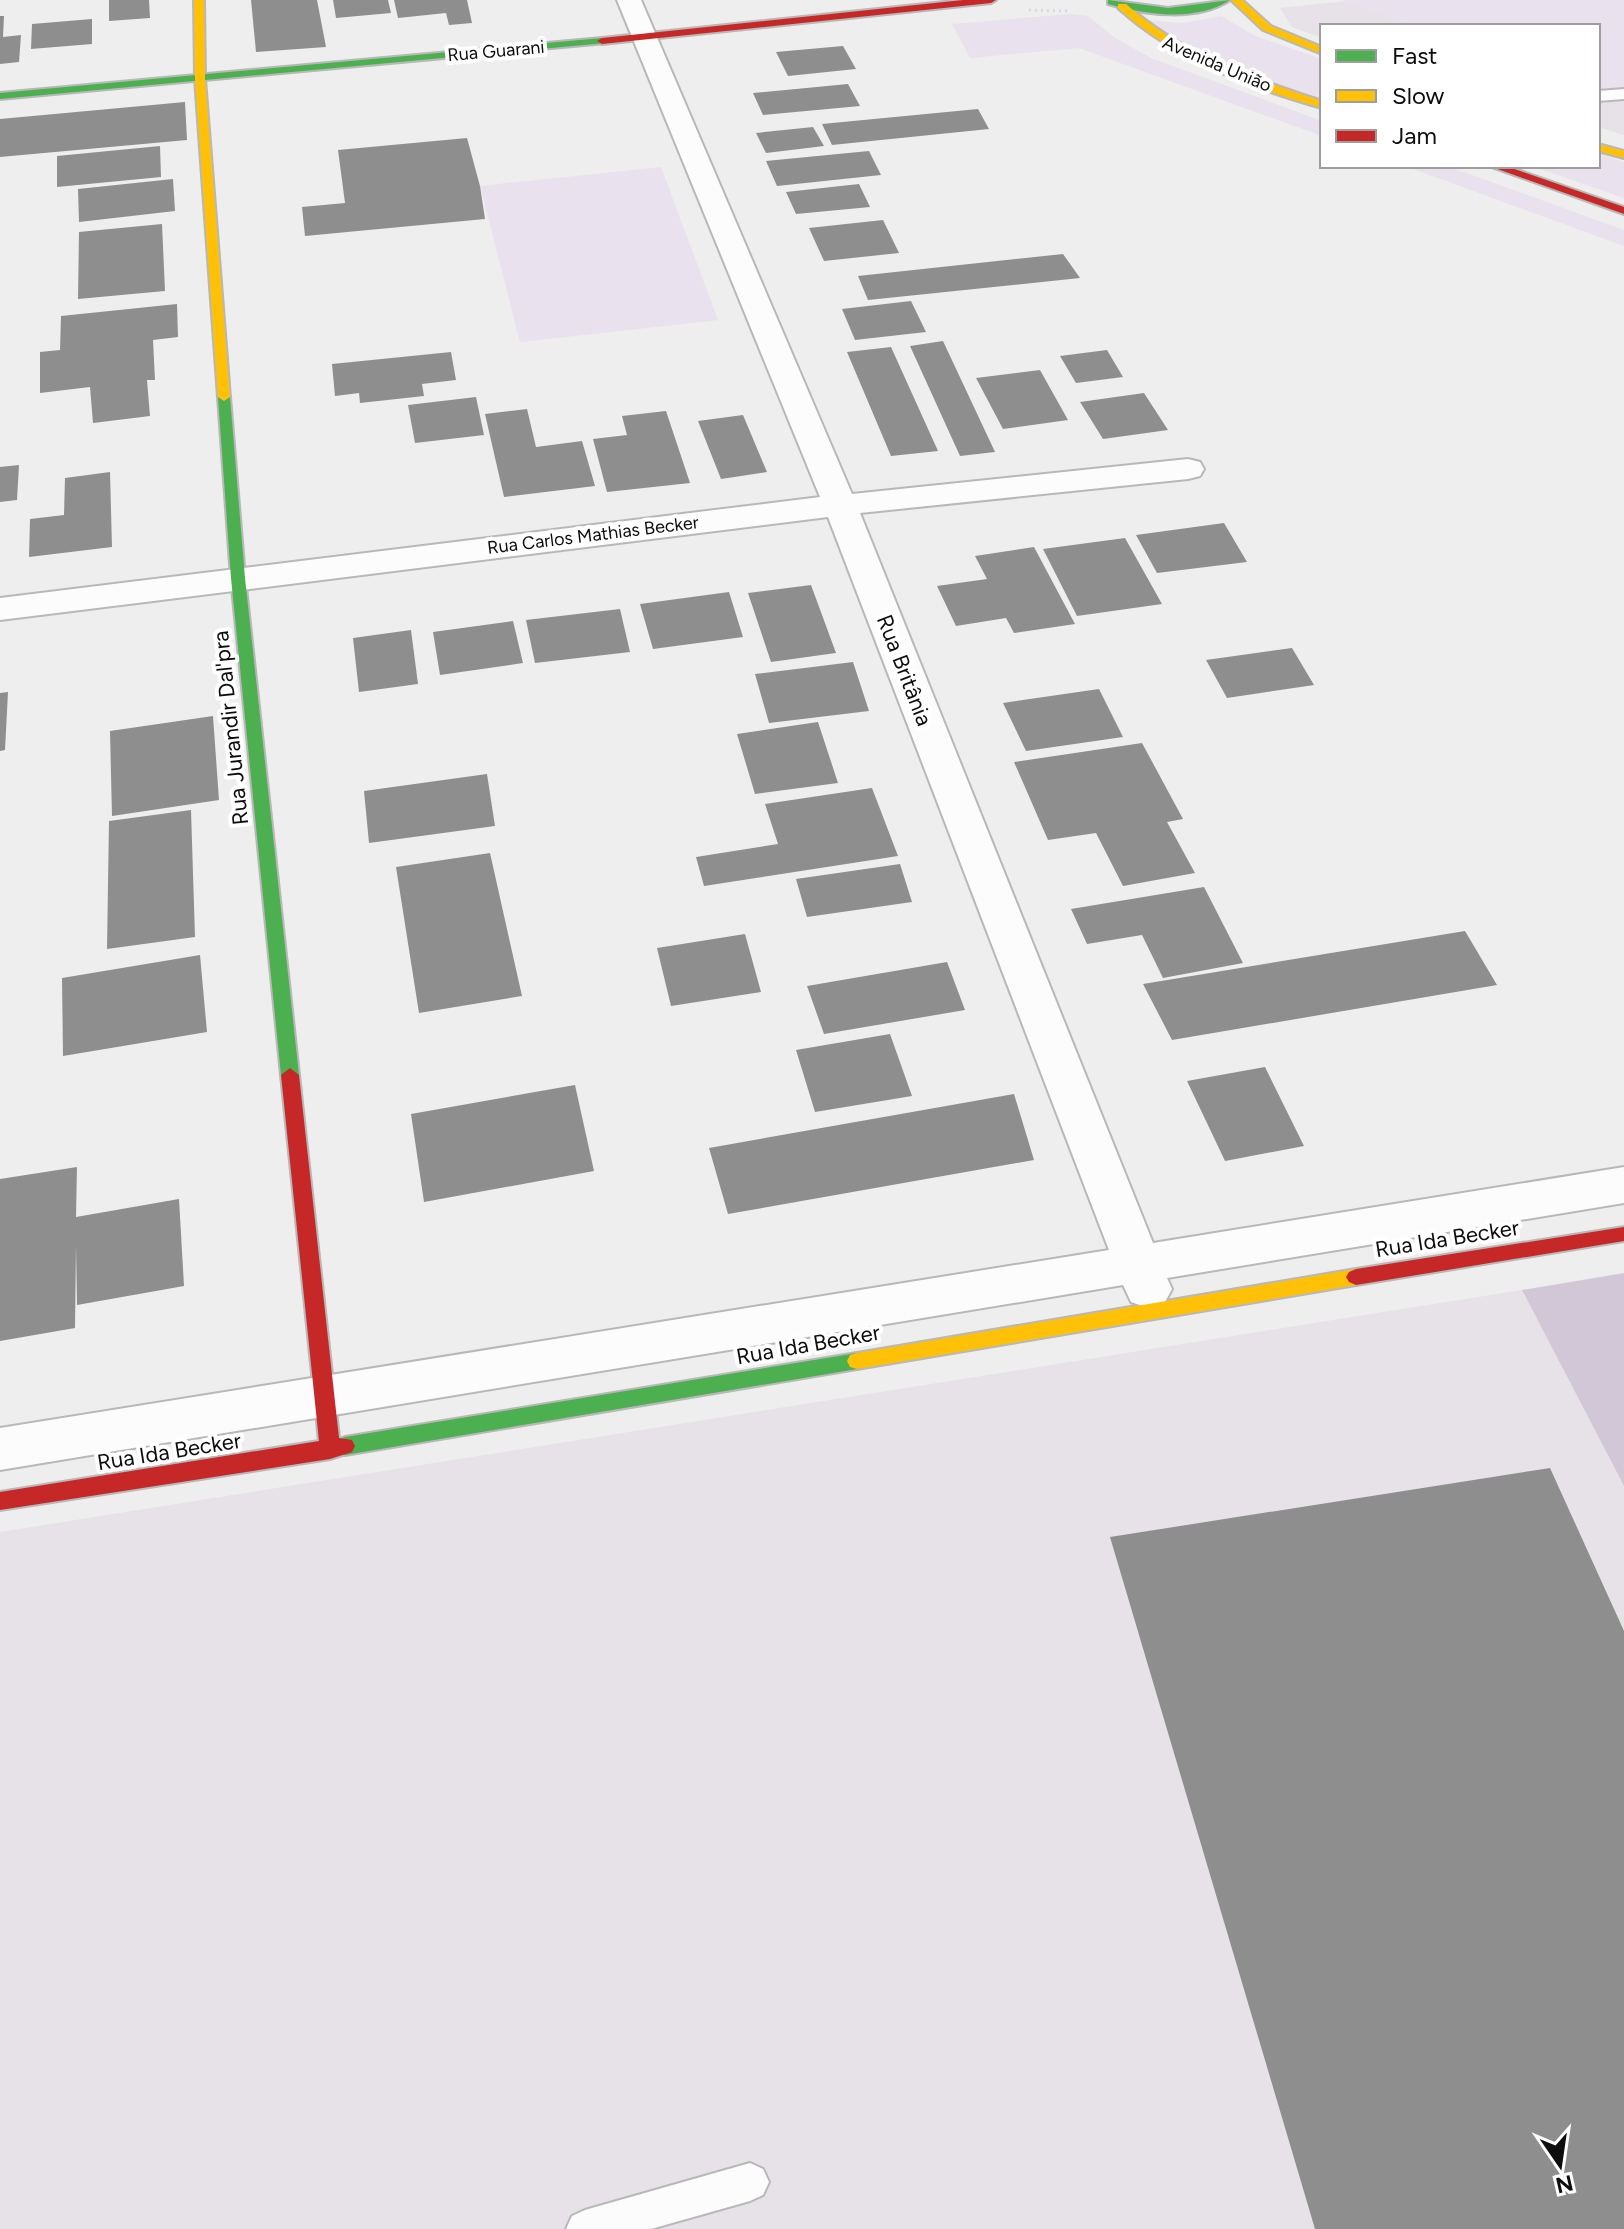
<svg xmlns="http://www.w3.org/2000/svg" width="1624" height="2229" viewBox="0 0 1624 2229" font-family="Figtree,sans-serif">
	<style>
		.built { fill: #e6e2e8 }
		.green { fill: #e9e1ed }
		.forest { fill: #d1c7d6 }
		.building { fill: #8e8e8e }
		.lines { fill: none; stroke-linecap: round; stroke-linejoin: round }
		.lane-casing { stroke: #b9b8b9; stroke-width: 4 }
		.street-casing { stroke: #b9b8b9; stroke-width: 4 }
		.fast-casing { stroke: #b9b8b9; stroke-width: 4 }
		.slow-casing { stroke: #b9b8b9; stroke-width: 4 }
		.jam-casing { stroke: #b9b8b9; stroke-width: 4 }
		.path { stroke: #d9d9da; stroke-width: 3; stroke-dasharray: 2 4; stroke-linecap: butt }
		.lane { fill: #fcfcfc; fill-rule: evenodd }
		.street { fill: #fcfcfc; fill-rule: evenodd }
		.fast { fill: #4caf50; fill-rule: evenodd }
		.slow { fill: #ffc107; fill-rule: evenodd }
		.jam { fill: #c62828; fill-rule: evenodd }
		.labels { text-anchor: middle; stroke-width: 8; stroke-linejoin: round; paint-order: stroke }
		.far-street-label { font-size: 18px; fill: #0d0d0e; stroke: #fff }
		.street-label { font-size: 22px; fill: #0d0d0e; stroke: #fff }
	</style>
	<rect width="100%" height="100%" fill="#eee"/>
	<path class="built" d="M1356 0H1624V135L1598 127V26H1322V38L1292 27 1280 8Z
		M1522 1290 1624 1486V2229H0V1532Z"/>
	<path class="green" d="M1342 0H1624V101L1598 92V26H1414Z
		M1070 14 1088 16 1115 38 1151 58 1322 121V136L1079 48 970 58 952 24Z
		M1222 16 1253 35 1322 59V101L1190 49 1142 20 1183 23Z
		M1598 153 1624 162V198L1532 166H1598Z
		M1405 166H1447L1624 230V246Z
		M661 167 718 320 520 342 480 186Z"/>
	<path class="forest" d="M1624 1273V1486L1522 1290Z"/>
	<path class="building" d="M109 0H149L150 18 109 21Z
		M251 0H317L326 47 256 52Z
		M333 0H388L391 13 336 18Z
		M394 0H467L472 23 449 25 446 13 398 18Z
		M0 16H4L3 37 21 35 19 62 0 64Z
		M92 19V44L31 49 32 24Z
		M843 46 856 69 788 76 776 52Z
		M848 84 860 106 763 115 753 93Z
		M185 102 187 140 0 157V119Z
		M978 109 989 129 832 145 822 124Z
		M813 127 824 146 766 153 756 133Z
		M467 138 480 186 485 219 305 236 302 207 345 203 338 150Z
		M160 146 161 177 57 187V156Z
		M869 151 881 175 777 186 766 161Z
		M173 179 175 211 79 222 78 189Z
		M859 184 870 207 796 214 786 192Z
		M883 220 899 253 824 261 809 228Z
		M162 224 165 291 78 299 79 232Z
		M1063 254 1080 278 868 300 858 276Z
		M911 301 926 332 855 340 842 309Z
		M177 304 178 337 153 340 155 380H147L150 416 93 423 90 387 40 393V352L60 350 61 316Z
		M943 341 995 452 960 456 910 346Z
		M891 347 938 451 891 456 847 352Z
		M1107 350 1123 377 1076 383 1060 356Z
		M451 352 456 380 422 384 424 396 360 403 359 393 335 396 332 364Z
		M1040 370 1068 420 1003 429 976 378Z
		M1144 393 1168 430 1103 439 1080 402Z
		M476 397 484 435 415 443 408 405Z
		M527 409 536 447 582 441 595 486 504 497 485 414Z
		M666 411 690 483 607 492 593 439 627 435 622 416Z
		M743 415 767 472 721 479 698 421Z
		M19 465 17 500 0 502V467Z
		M110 472 112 547 29 557 30 519 64 515 65 478Z
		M1224 523 1247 562 1157 573 1136 535Z
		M1125 538 1162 604 1077 616 1043 549Z
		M1034 547 1075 624 1014 633 1006 618 956 626 937 586 987 579 975 556Z
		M811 585 836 653 771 662 748 593Z
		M729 592 743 637 653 649 640 604Z
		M620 609 630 652 535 663 526 620Z
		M513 621 523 663 440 675 433 632Z
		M411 630 418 684 359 692 353 638Z
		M1292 648 1314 685 1227 698 1206 660Z
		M853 662 869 711 769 723 755 674Z
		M1099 689 1123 737 1026 751 1003 703Z
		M8 692 5 750 0 751V693Z
		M213 716 219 800 112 816 110 731Z
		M818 722 838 783 755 794 737 734Z
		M1142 743 1183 819 1167 822 1195 873 1123 886 1096 833 1048 840 1014 762Z
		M487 774 495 826 369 843 364 791Z
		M872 788 898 856 704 886 696 857 778 844 765 804Z
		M191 810 195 937 107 949 109 821Z
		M490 853 522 996 419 1013 396 867Z
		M900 864 912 902 807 917 796 879Z
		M1204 887 1243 963 1163 978 1142 935 1087 944 1071 909Z
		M1465 931 1497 985 1172 1040 1143 984Z
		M745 934 761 992 671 1006 657 948Z
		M200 955 207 1032 63 1056 62 978Z
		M947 962 965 1010 824 1034 807 986Z
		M890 1034 912 1096 815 1112 796 1050Z
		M1265 1067 1304 1146 1225 1161 1187 1081Z
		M575 1085 594 1171 424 1202 411 1114Z
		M1014 1094 1034 1160 728 1214 709 1148Z
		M77 1167 76 1217 179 1199 184 1286 77 1305 76 1245 75 1328 0 1341V1179Z
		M1550 1468 1624 1631V2229H1315L1110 1537Z"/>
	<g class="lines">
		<defs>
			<path id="lane" d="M1624 89V99L1598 101V91Z
				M750 2163 763 2169 769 2182 763 2195 750 2201 651 2229H566L572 2216 585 2210Z"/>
			<path id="street" d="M617 0H641L852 494 1188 459 1200 462 1204 469 1200 476 1188 479 860 513 1153 1243 1624 1167V1203L1167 1278 1172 1289 1165 1302 1148 1308 1131 1302 1123 1285 0 1470V1428L1109 1250 828 517 0 620V598L820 497Z"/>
			<path id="fast" d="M1108 0 1168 8 1230 0C1196 22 1146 15 1108 4Z
				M602 38 607 41 606 43 0 99V93Z
				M224 393 230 397 245 578 299 1075 290 1082 281 1075 231 578 218 397Z
				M857 1353 864 1355 867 1361 864 1367 857 1369 345 1455 338 1452 335 1446 338 1440 345 1437Z"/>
			<path id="slow" d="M194 0H204L205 79 230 397 224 401 218 397 195 79Z
				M1231 0H1242L1271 26 1322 47V54L1263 30Z
				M1118 4H1126C1183 55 1250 77 1322 101V108C1248 87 1176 60 1118 8Z
				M1598 144 1624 151V158L1598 151Z
				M1356 1269 1363 1272 1366 1277 1363 1282 1356 1285 857 1369 850 1367 847 1361 850 1355 857 1353Z"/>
			<path id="jam" d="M963 0H996L991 3 602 44 597 41 602 38Z
				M1489 166H1506L1624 207V214Z
				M290 1068 299 1075 339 1438 352 1440 355 1446 352 1452 330 1459 0 1510V1492L319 1441 281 1075Z
				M1624 1227V1241L1356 1285 1349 1282 1346 1277 1349 1272 1356 1269Z"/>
		</defs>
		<use href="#lane" class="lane-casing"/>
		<use href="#street" class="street-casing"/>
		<use href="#fast" class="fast-casing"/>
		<use href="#slow" class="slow-casing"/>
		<use href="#jam" class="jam-casing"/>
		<path class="path" d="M1029 10 1071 11"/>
		<use href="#lane" class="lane"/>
		<use href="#street" class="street"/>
		<use href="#fast" class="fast"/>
		<use href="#slow" class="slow"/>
		<use href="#jam" class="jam"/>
	</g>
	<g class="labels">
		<g class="far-street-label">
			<text transform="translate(496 51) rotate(-5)" y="6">Rua Guarani</text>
			<text transform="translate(1217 64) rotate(23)" y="6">Avenida União</text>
			<text transform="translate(593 535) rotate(-7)" y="6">Rua Carlos Mathias Becker</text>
		</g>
		<g class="street-label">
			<text transform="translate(905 670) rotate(69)" y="8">Rua Britânia</text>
			<text transform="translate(230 728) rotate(-96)" y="8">Rua Jurandir Dal'pra</text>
			<text transform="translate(1447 1238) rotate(-9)" y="8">Rua Ida Becker</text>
			<text transform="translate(808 1344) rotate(-10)" y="8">Rua Ida Becker</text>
			<text transform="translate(169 1451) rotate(-9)" y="8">Rua Ida Becker</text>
		</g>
	</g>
	<rect x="1320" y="24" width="280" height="144" fill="#ffffff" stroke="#9e9e9f" stroke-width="2"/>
	<rect x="1336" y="50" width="40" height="12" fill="#4caf50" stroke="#9e9e9f" stroke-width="2"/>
	<text x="1392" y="64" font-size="24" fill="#0d0d0e">Fast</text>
	<rect x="1336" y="90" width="40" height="12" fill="#ffc107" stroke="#9e9e9f" stroke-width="2"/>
	<text x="1392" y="104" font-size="24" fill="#0d0d0e">Slow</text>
	<rect x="1336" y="130" width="40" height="12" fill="#c62828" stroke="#9e9e9f" stroke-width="2"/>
	<text x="1392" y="144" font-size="24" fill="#0d0d0e">Jam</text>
	<g transform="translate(1560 2165) rotate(167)" stroke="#ffffff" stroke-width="6" paint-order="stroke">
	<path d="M0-6L14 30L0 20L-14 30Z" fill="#0d0d0e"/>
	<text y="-12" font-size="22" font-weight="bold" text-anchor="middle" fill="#0d0d0e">N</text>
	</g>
</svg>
